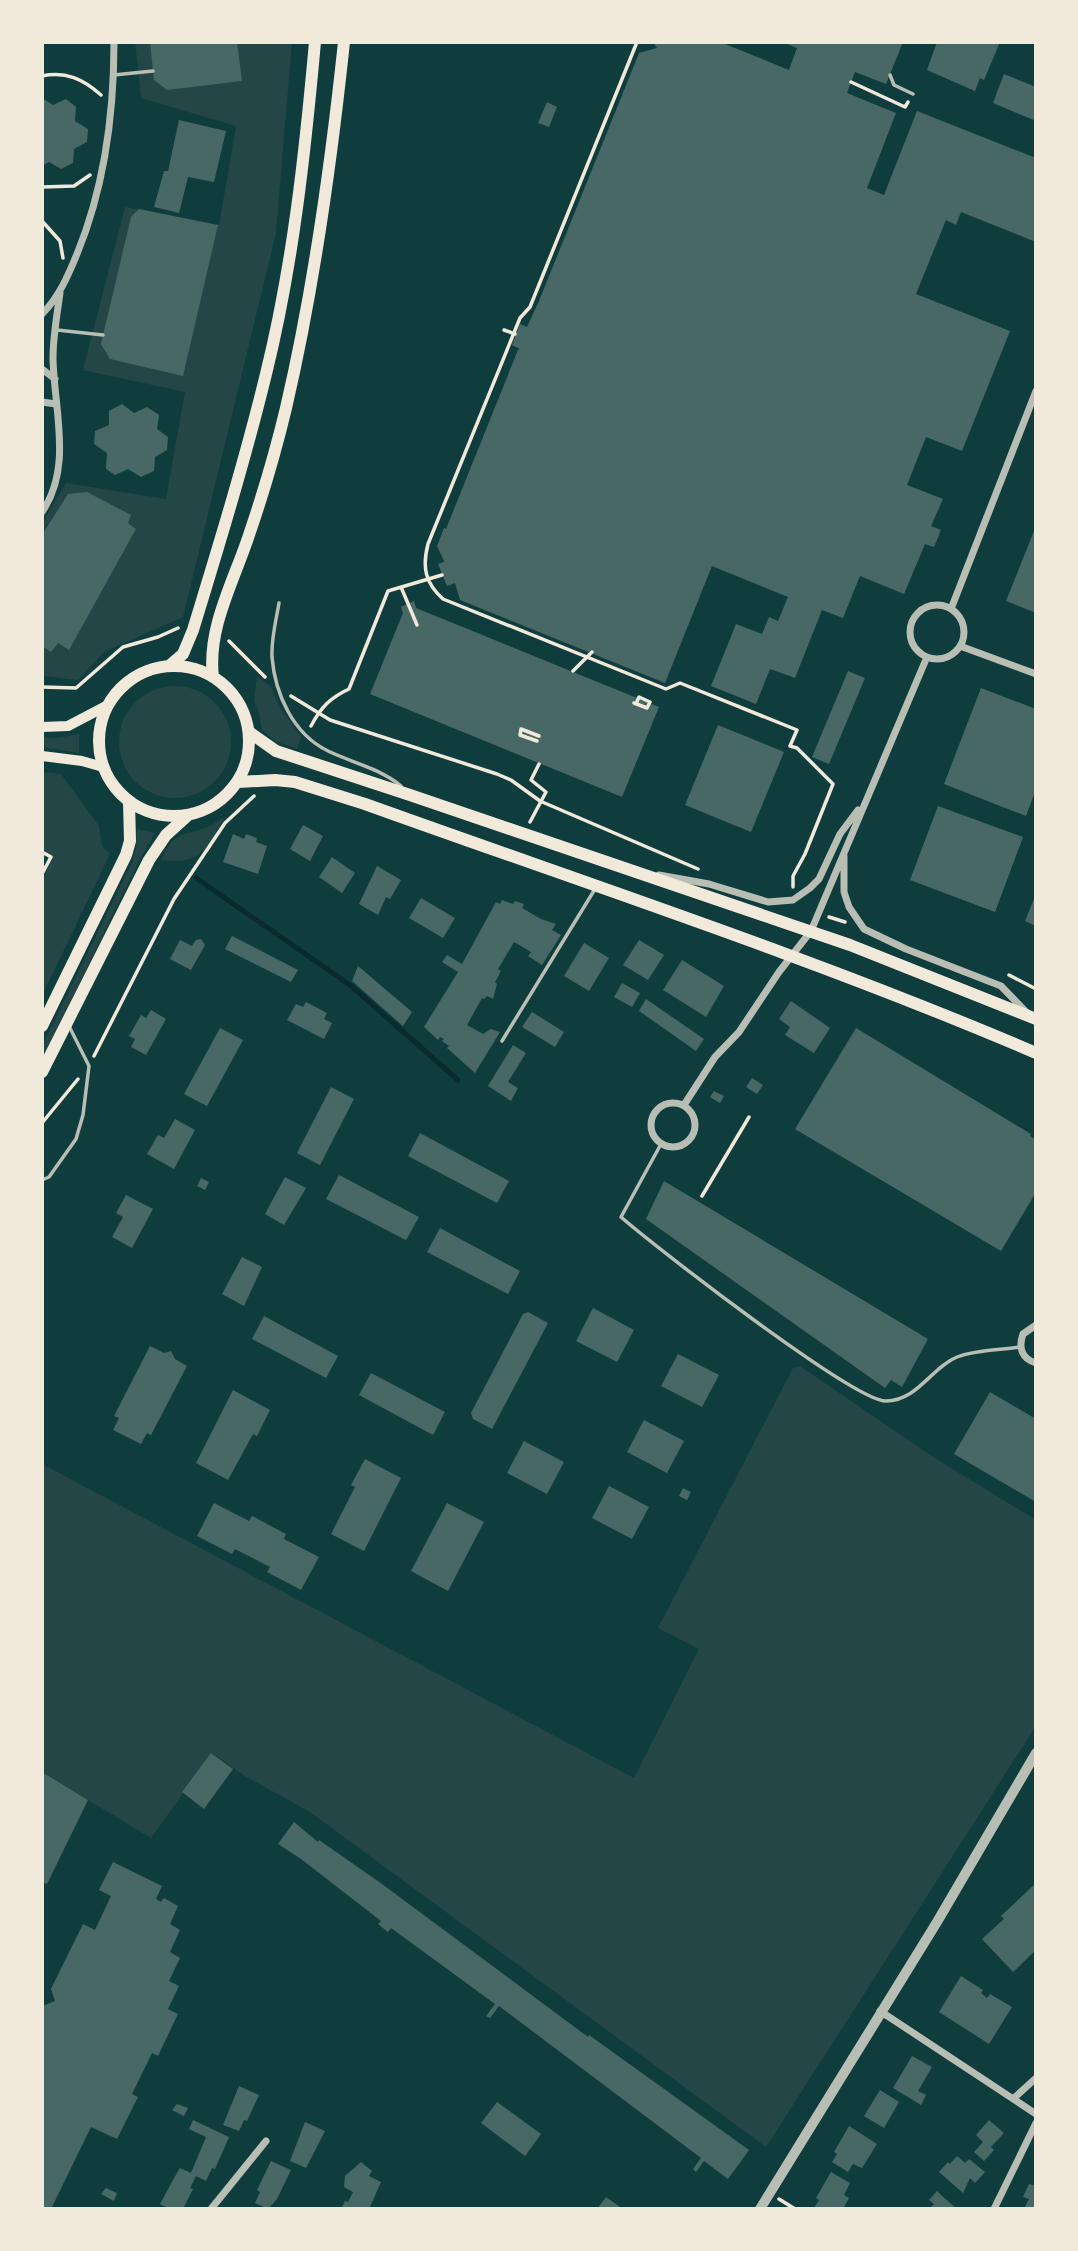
<svg xmlns="http://www.w3.org/2000/svg" width="1078" height="2251" viewBox="0 0 1078 2251" font-family="'Open Sans',sans-serif">
<style>
.green{fill:#244646}
.lines{fill:none;stroke-linecap:round;stroke-linejoin:round}
.stream{stroke:#0a2a2b;stroke-width:5}
.building{fill:#486865}
.path{stroke:#f1e9da;stroke-width:3.5}
.service{stroke:#b8beb3;stroke-width:3.5}
.minor{stroke:#b8beb3;stroke-width:7}
.tertiary{stroke:#b8beb3;stroke-width:10}
.secondary{stroke:#f1e9da;stroke-width:10}
.primary{stroke:#f1e9da;stroke-width:12}
</style>
<rect width="100%" height="100%" fill="#0f3d3e"/>
<!-- green -->
<path class="green" d="M135,42H292L276,233L183,617L104,652L78,680L42,676V523L66,483L166,499L185,392L83,370L125,207L219,225L236,126L141,98Z
M257,676L271,687L281,709L301,737L297,749L277,742L262,730L259,713L254,701Z
M119 742a56 56 0 1 1 112 0a56 56 0 1 1-112 0Z
M79,734V753L42,747V737L57,738Z
M42,772L61,774L99,826L102,846L110,854L42,996V880L53,857L42,851Z
M225,817C206,847 203,866 161,860C174,832 180,837 205,828C211,826 218,821 225,817Z
M137,829L155,833L138,863L42,1060V1046L132,862L136,848Z
M800,1366L933,1457L1036,1520V1726L766,2147L310,1812L245,1776L212,1753L151,1838L42,1772V1464L634,1778L699,1649L658,1628L793,1368Z"/>
<g class="lines">
<!-- stream -->
<path class="stream" d="M196,878L350,985L458,1080"/>
</g>
<!-- building -->
<path class="building" d="M150,42H237L242,81L167,90L154,80Z
M653,42H720L789,70L797,48L782,42H903L886,84L855,72L847,93L896,113L867,188L884,195L917,111L1036,158V242L961,212L956,225L946,220L916,294L1010,331L962,451L926,437L907,485L943,499L931,526L941,530L934,547L925,544L904,594L860,576L843,618L822,610L795,678L770,669L756,704L711,686L736,624L762,634L769,617L778,621L788,597L712,566L665,683L460,600L455,583L447,586L438,564L446,561H444L437,546L444,528L446,529L518,350L520,349L512,345L520,324L527,327L539,301L639,53L657,48Z
M937,42H1000L984,80L980,78L975,91L927,70Z
M1004,74L1036,87V121L993,103Z
M42,98L53,105L66,99L76,107L75,121L88,129L87,142L74,149L73,163L61,169L49,162L42,166Z
M547,102L557,107L549,127L538,123Z
M179,120L226,131L214,182L188,177L179,213L154,207L164,171H168Z
M139,209L218,225L183,376L110,359L101,344L131,217Z
M122,404L134,413L147,407L159,415L157,429L168,437L167,450L155,457L154,471L141,477L128,469L115,475L106,469L107,453L94,444L95,431L109,425V411Z
M87,492L131,515L128,523L136,529L69,650L58,643L51,652L42,646V535L68,494Z
M1036,526V613L1006,601Z
M414,601L416,608L659,707L622,797L370,694L403,613L401,607Z
M848,671L865,678L829,764L812,757Z
M981,688L1036,709V789L1026,816L944,784Z
M718,725L784,752L751,832L685,805Z
M938,806L1023,837L995,912L910,880Z
M303,825L323,836L310,861L290,849Z
M233,834L244,839L246,834L257,838L256,842L267,846L258,874L223,862Z
M332,857L355,873L342,893L319,877Z
M377,866L401,880L390,899L386,897L378,915L359,904Z
M1036,894V926L1025,921Z
M421,898L455,918L443,938L409,918Z
M502,900L513,904L515,901L524,904L522,908L541,919L556,924L552,930L561,935L542,965L528,956L531,952L514,942L498,969L501,971L495,982L497,984L493,999L487,996L484,999L482,998L467,1025L483,1034L491,1029L500,1032L475,1073L447,1048L449,1046L442,1041L444,1039L440,1037L438,1040L424,1027L458,972L442,962L447,955L462,964L496,902L500,904Z
M232,936L298,970L291,982L225,949Z
M201,939L205,945L191,970L170,959L180,940L192,946L196,940Z
M639,940L664,955L648,980L623,965Z
M584,943L609,958L589,991L564,976Z
M682,960L724,986L706,1017L663,990Z
M358,966L412,1012L403,1026L352,981Z
M622,983L640,993L632,1007L614,997Z
M646,999L704,1039L696,1051L639,1011Z
M791,1001L830,1028L814,1053L785,1035L790,1027L779,1019Z
M306,1002L327,1013L324,1019L332,1023L324,1039L287,1020L296,1004L303,1007Z
M151,1010L166,1019L146,1055L131,1047L135,1039L129,1036L141,1015L146,1018Z
M532,1012L564,1032L555,1047L522,1027Z
M220,1028L243,1040L207,1106L184,1094Z
M856,1028L1031,1134L1030,1136L1036,1140V1192L1001,1251L795,1129Z
M513,1045L526,1053L508,1082L518,1088L511,1101L488,1086Z
M752,1078L763,1085L757,1094L746,1087Z
M331,1087L354,1099L320,1165L297,1153Z
M714,1091L724,1096L720,1103L710,1097Z
M175,1119L195,1130L174,1169L147,1154L158,1135L164,1138Z
M420,1133L509,1181L497,1203L408,1156Z
M339,1175L419,1217L406,1240L326,1199Z
M285,1177L306,1188L284,1225L265,1214Z
M201,1178L209,1182L205,1190L197,1186Z
M664,1181L928,1339L902,1387L891,1380L885,1388L646,1219Z
M126,1195L153,1209L132,1248L112,1237L123,1217L116,1213Z
M440,1228L520,1271L508,1294L427,1252Z
M242,1257L262,1267L244,1306L222,1294Z
M593,1308L634,1330L617,1362L576,1341Z
M528,1312L548,1323L492,1429L473,1419L471,1413L523,1314Z
M264,1316L338,1356L326,1378L252,1339Z
M150,1346L164,1353L171,1351L175,1359L187,1366L151,1435L147,1433L141,1444L113,1430L119,1418L114,1416Z
M678,1354L719,1375L702,1407L661,1386Z
M371,1373L445,1412L433,1435L359,1395Z
M233,1390L270,1410L257,1436L253,1434L228,1480L196,1463Z
M990,1392L1036,1419V1502L954,1454Z
M644,1420L684,1441L667,1473L627,1452Z
M524,1441L564,1462L547,1494L507,1473Z
M365,1459L401,1478L364,1551L331,1534L355,1487L351,1485Z
M609,1486L649,1507L632,1539L592,1518Z
M683,1488L691,1492L687,1500L679,1496Z
M214,1503L249,1521L252,1516L286,1534L284,1539L319,1557L301,1590L267,1572L270,1567L235,1549L232,1554L197,1536Z
M447,1503L484,1522L448,1591L411,1571Z
M211,1753L233,1769L204,1809L182,1792Z
M42,1772L88,1800L47,1884L42,1882Z
M294,1822L318,1842L319,1840L382,1884L588,2037L589,2035L749,2150L728,2179L704,2161L696,2172L693,2169L701,2158L499,2006L490,2018L486,2016L495,2004L391,1928L388,1932L378,1924L381,1921L301,1859L278,1844Z
M113,1862L162,1886L156,1899L161,1902L164,1898L178,1906L170,1924L180,1930L170,1952L180,1958L169,1981L179,1986L168,2009L178,2014L158,2056L152,2053L132,2094L138,2097L117,2139L91,2127L51,2209H42V2006L55,2001L51,1989L83,1924L95,1930L111,1896L99,1890Z
M1036,1883V1950L1013,1972L982,1939L1004,1919L1001,1916Z
M961,1976L983,1990L981,1993L987,1998L990,1994L1012,2007L989,2044L939,2012Z
M912,2056L932,2067L918,2091L926,2095L921,2105L893,2088Z
M239,2086L259,2095L247,2121L244,2120L239,2131L223,2125Z
M880,2090L899,2102L884,2128L864,2116Z
M497,2102L541,2134L525,2156L481,2123Z
M177,2104L188,2108L184,2116L172,2110Z
M193,2120L229,2137L215,2169L212,2168L206,2181L196,2176L190,2188L193,2189L183,2209H170L160,2204L173,2180L180,2168L191,2173L206,2137L189,2129Z
M989,2120L1004,2133L991,2147L994,2150L984,2161L974,2152L983,2142L976,2135Z
M305,2122L325,2131L306,2168L290,2161Z
M849,2126L877,2144L862,2168L853,2164L848,2172L832,2162L837,2154L834,2152Z
M957,2156L965,2163L969,2159L985,2172L975,2183L970,2178L963,2193L939,2172L948,2162L950,2164Z
M271,2161L291,2170L277,2199L268,2209L255,2203L260,2192L257,2190Z
M361,2162L372,2171L369,2176L381,2182L369,2209H341L345,2201L348,2202L353,2192L344,2187L345,2176Z
M831,2172L850,2183L844,2195L849,2198L843,2209H816L814,2208L819,2200L816,2198Z
M1029,2184L1036,2186L1034,2209L1025,2207L1029,2199L1023,2197Z
M106,2188L117,2193L114,2201L101,2194Z
M937,2191L941,2195L957,2209H929L934,2204L929,2200Z
M606,2197L623,2209H597Z"/>
<g class="lines">
<!-- path -->
<path class="path" d="M637,42L530,307L520,318L428,544C422,567 425,583 443,599L666,689L680,683L797,730L790,746L797,748L833,784L805,854L793,876V887
M42,76C66,71 83,79 101,95
M851,82L905,107L908,102
M42,187L74,186L90,175
M42,221L60,241L63,258
M504,330L515,334
M401,587L417,625
M229,641L265,677
M573,671L592,652
M42,687L76,688L123,647L158,637L178,628
M291,696L330,720L497,774L511,780L540,801L698,869
M634,703L647,708L650,702L639,697L636,704
M311,726C321,707 330,698 349,689L388,591L442,575
M537,741L520,735L521,729L539,736
M530,822L546,792L531,780L539,764
M42,852L51,857L42,874
M829,917L845,922
M1009,975L1036,989
M94,1056L174,899L225,823L254,796
M42,1123L78,1079
M702,1196L749,1117
M779,2199L795,2209"/>
<!-- service -->
<path class="service" d="M114,75L153,71
M890,75L894,85L913,94
M57,330L103,335
M279,603C276,621 271,639 272,657C275,694 293,734 328,751C353,763 379,768 401,786
M502,1041L595,889
M661,1144L621,1217C654,1246 855,1402 886,1401C917,1401 932,1367 957,1357C975,1350 1001,1350 1020,1347
M42,1180L49,1177L76,1139L83,1115L89,1066L69,1026"/>
<!-- minor -->
<path class="minor" d="M42,314C59,297 68,276 77,254C105,186 114,115 114,42
M42,369L55,379
M42,402L56,404
M42,512C73,467 54,410 53,358C53,337 57,315 60,293
M910 632a27 27 0 1 1 54 0a27 27 0 1 1-54 0Z
M951,609L1036,391
M960,646L1036,674
M844,856V892L849,907L864,929L906,949L1001,986L1027,1013
M659,875L709,884L768,902L793,900L810,888L819,879L840,834L858,810
M651 1125a22 22 0 1 1 44 0a22 22 0 1 1-44 0Z
M684,1105L715,1057L739,1032L779,972L811,931L927,657
M1036,1325L1023,1334C1018,1348 1022,1359 1036,1363
M880,2011L1036,2114
M1013,2099L1036,2078
M211,2209L266,2141
M994,2209L1036,2123"/>
<!-- tertiary -->
<path class="tertiary" d="M760,2209L937,1922L1036,1753"/>
<!-- secondary -->
<path class="secondary" d="M42,727L68,726L108,705
M42,756L82,761L103,767"/>
<!-- primary -->
<path class="primary" d="M99 741a75 75 0 1 1 150 0a75 75 0 1 1-150 0Z
M169,666L183,654L193,630C219,545 245,460 266,374C293,265 305,153 315,42
M213,677C207,628 234,581 249,535C263,494 276,450 286,408C314,288 331,165 344,42
M249,732L276,751L410,795L850,945L1036,1019
M238,782L275,780L295,782L365,804C590,885 817,959 1036,1053
M42,1026L126,855L130,841L129,802
M42,1072L149,860L166,835L187,816"/>
</g>
<!-- border -->
<rect width="1078" height="2251" fill="none" stroke="#f1e9da" stroke-width="88"/>
</svg>
